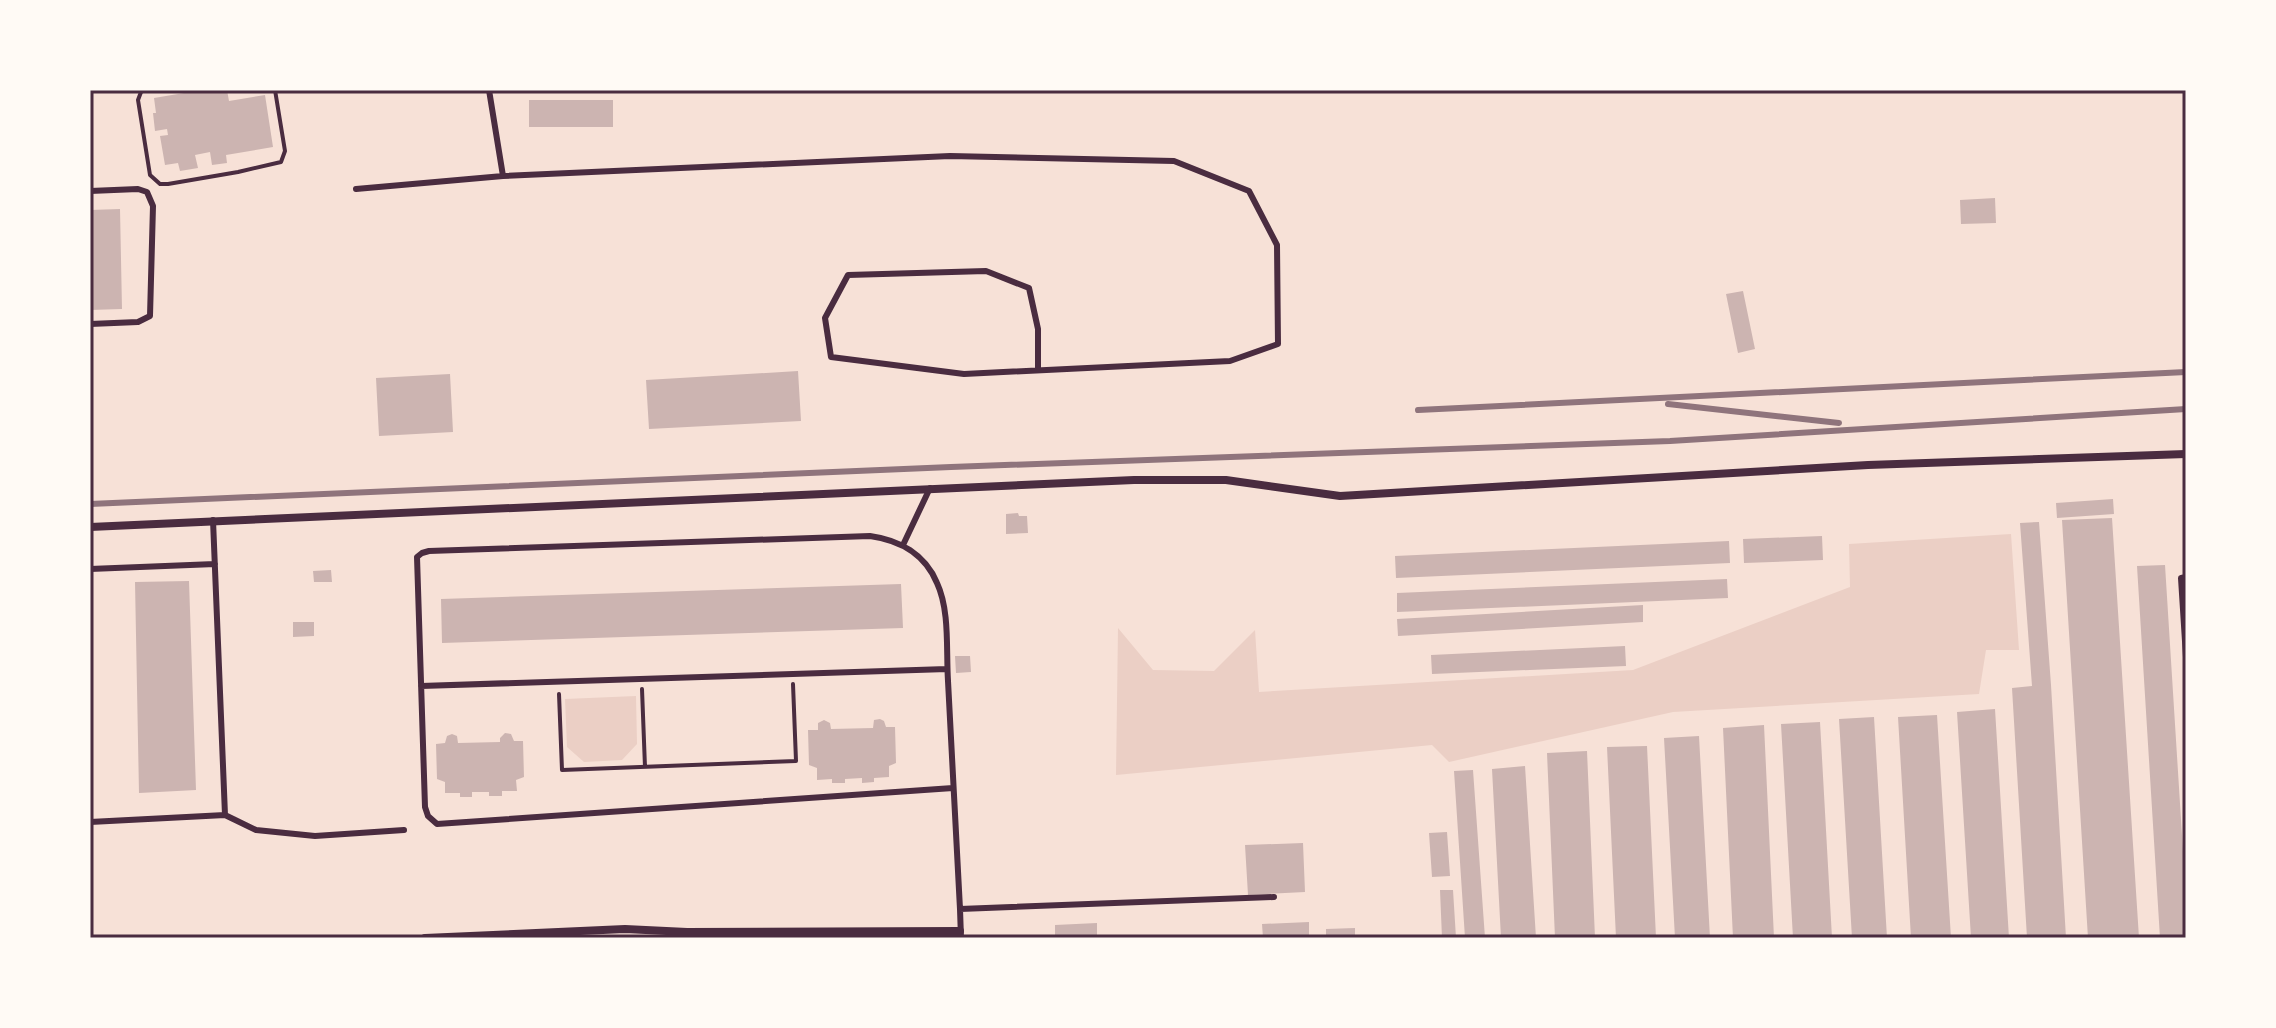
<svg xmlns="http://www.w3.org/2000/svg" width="2276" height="1028" viewBox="0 0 2276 1028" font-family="'Alegreya Sans',sans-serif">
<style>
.green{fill:#ebcfc5}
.building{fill:#ccb4b1}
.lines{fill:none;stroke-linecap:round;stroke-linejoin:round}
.path{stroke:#4a2c40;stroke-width:4}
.service{stroke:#4a2c40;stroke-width:6}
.minor{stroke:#4a2c40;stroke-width:8}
.rail{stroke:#8f747c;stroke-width:6}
.neatline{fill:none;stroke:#4a2c40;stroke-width:3}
</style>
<rect width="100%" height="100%" fill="#f7e1d7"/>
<!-- green -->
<path class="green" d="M2011,534L2019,650H1986L1979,694L1673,712L1449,762L1432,745L1116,775L1118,628L1153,670L1214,671L1255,630L1259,692L1633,670L1850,587L1849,544Z
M636,696L637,744L622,760L584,762L567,747L565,699Z"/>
<!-- building -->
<path class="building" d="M202,90H227L229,101L265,95L273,147L226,155L227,163L212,165L210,152L195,155L198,168L180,171L178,163L165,165L160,136L168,135L167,129L155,131L153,113H156L154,98Z
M529,100H613V127H529Z
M1995,198L1996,223L1961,224L1960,200Z
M120,209L122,309L90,310V210Z
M1743,291L1755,349L1738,353L1726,294Z
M798,371L801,421L649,429L646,380Z
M450,374L453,432L379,436L376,378Z
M2113,499L2114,514L2057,518L2056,503Z
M1018,513L1019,516H1027L1028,533L1006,534V514Z
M2112,518L2139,938H2088L2062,520Z
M2039,522L2051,685L2066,938H2027L2012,688L2032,686L2020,523Z
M1822,536L1823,560L1744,563L1743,539Z
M1729,541L1730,563L1396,578L1395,556Z
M2165,565L2186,899V938H2160L2137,566Z
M331,570L332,582H314L313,571Z
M1727,579L1728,598L1397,612V593Z
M189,581L196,790L139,793L135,582Z
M901,584L903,628L442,643L441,599Z
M1643,605V622L1398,636L1397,619Z
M293,622H314V636L293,637Z
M1625,646L1626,666L1432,674L1431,655Z
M955,656H970L971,672L956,673Z
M1995,709L2009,938H1971L1957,712Z
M1937,715L1951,938H1911L1898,717Z
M1874,717L1887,938H1852L1839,719Z
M880,719L884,721L886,727H895L896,763L889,766V777L874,778V782L862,783V778L845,779V783H832V779L817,780V768L809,765L808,730H818V723L824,720L830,723L831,729L873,728L874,720Z
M1820,722L1832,938H1793L1781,724Z
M1764,725L1774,938H1733L1723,728Z
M505,733L511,734L514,741H523L524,777L516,780L517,791H502V796H489V792H472V797H460V793H445V782L437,779L436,744L445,743L447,736L452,734L457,736L458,743L500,742V738Z
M1699,736L1710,938H1675L1664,738Z
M1647,746L1656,938H1616L1607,747Z
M1587,751L1595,938H1555L1547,753Z
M1525,766L1536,938H1501L1492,769Z
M1473,770L1485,938H1465L1454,771Z
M1447,832L1450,876L1432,877L1429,833Z
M1303,843L1305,892L1248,895L1245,845Z
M1440,890H1453L1456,938H1442Z
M1309,922V938H1263L1262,924Z
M1097,923V938H1055V925Z
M1355,928V938H1326V929Z"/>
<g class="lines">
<!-- path -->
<path class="path" d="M145,90L141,92L138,100L150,175L160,184H168L238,172L281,162L285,151L275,90
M642,689L645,767
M559,694L562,770L796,761L793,684"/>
<!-- service -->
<path class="service" d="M489,90L503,176
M356,189L503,176L950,156L1174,161L1249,191L1277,245L1278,344L1230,361L964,374L831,357L825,318L848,275L986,271L1029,288L1038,329V370
M90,191L138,189L147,192L153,206L150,316L138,322L90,324
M213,520L225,815
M903,545L930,488
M90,569L215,564
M2186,577L2181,578L2186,657
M421,686L947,669
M953,788L437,824L428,816L425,807L417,557L422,553L429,551L870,536C899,540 925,554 937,583C950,611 946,650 948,681C952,757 956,833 960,909L961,938
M90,822L225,815L256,830L315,836L404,830
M960,909L1274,897"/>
<!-- minor -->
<path class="minor" d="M90,527L1134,480H1226L1340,496L1868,465L2186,454
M425,938L625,929L687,932L960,931"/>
<!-- rail -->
<path class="rail" d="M1668,404L1839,423
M1418,410L2186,372
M90,504L951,467L1670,441L2186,409"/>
</g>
<!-- border -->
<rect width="2276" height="1028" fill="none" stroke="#fffaf5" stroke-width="184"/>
<rect x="92" y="92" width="2092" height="844" class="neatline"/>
</svg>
